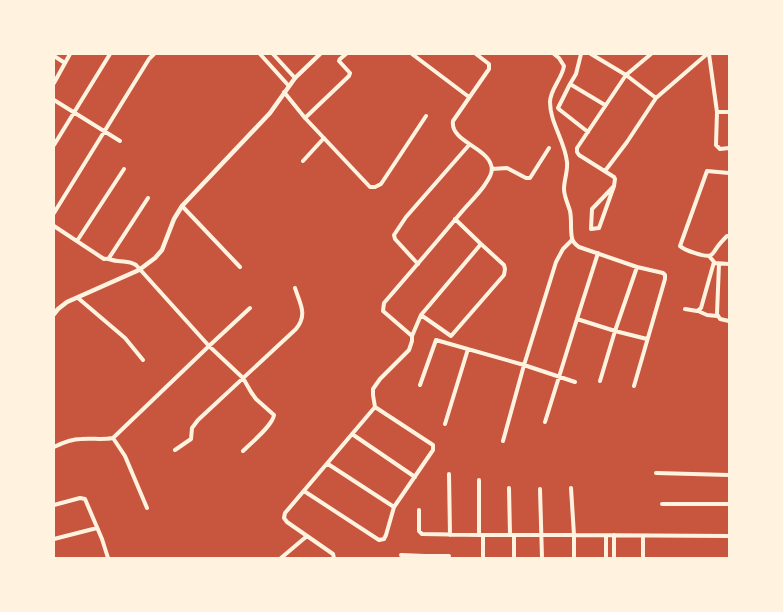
<svg xmlns="http://www.w3.org/2000/svg" width="783" height="612" viewBox="0 0 783 612" font-family="'Space Grotesk',sans-serif">
<style>
.lines{fill:none;stroke-linecap:round;stroke-linejoin:round}
.minor{stroke:#fff3e0;stroke-width:4}
.tertiary{stroke:#fff3e0;stroke-width:4.5}
</style>
<rect width="100%" height="100%" fill="#c8553d"/>
<g class="lines">
<!-- minor -->
<path class="minor" d="M260,54L288,85
M273,54L295,78
M412,54L469,97
M554,54L559,58L564,66C562,79 550,89 550,102C550,123 565,141 567,162C568,171 564,180 564,189C564,196 568,204 570,211C572,220 570,229 572,238C573,243 576,245 579,247L637,267L663,273L665,275V279L634,386
M591,54L626,75L656,98
M709,54L717,112L716,145L720,149L729,148
M54,56L65,63
M54,83L70,54
M570,84L576,74L581,54
M284,92L305,118L370,187H375L381,184L426,116
M54,100L120,141
M717,112H729
M305,118L349,76L350,73L339,61L340,59L346,54
M588,132L560,110L558,108L570,84L605,105
M54,145L110,54
M303,161L324,138
M492,169L507,168L526,178H530L549,148
M605,171L627,142L656,98L707,54
M729,173L707,171L680,246C684,250 706,258 711,255C713,254 715,250 716,249C719,244 723,240 727,236H729
M614,186L592,209L591,229L599,228L614,186L615,179L614,177L579,155L577,152V148L626,75L651,54
M182,206L240,267
M54,213L149,59L154,54
M455,219L481,244
M54,226L104,259C109,258 112,261 118,261C125,262 130,261 136,265L209,346L243,378L251,392L256,399L274,415C273,425 251,443 243,451
M77,241L124,169
M598,253L577,319L615,331L647,339
M709,256L715,263L729,264
M109,258L148,198
M418,264L395,239L394,235L406,217L469,145
M719,264L717,314L720,319L729,321
M78,298L125,338L143,360
M685,309L697,311L701,308L714,262
M698,311L707,315L717,316
M412,336L383,311L384,303C409,274 434,245 459,215C467,205 477,196 484,186C488,180 494,172 491,165C486,147 450,141 453,121L489,69V64L476,54
M600,381L615,331L637,267
M420,385L436,340L524,365L575,382
M545,422L577,319
M445,424L468,349
M352,434L415,477
M113,438L209,346L250,308
M503,441L524,365L556,262L563,249L572,240
M54,447C62,443 71,439 81,439C92,438 102,440 113,438L125,456L147,508
M175,450L191,439L192,428L198,420L296,329C308,314 300,304 295,288
M328,464L394,507L433,450V445L375,407
M656,473L729,475
M449,474L450,535
M509,488L510,535
M571,488L574,535L729,536
M540,489L542,558
M304,491L379,540L384,539L386,535L394,507
M662,504H729
M54,505L80,498L85,499L102,539L108,558
M419,510V531L422,534L479,535H574V558
M479,535V480
M643,536V558
M54,539L97,528
M401,555L425,556
M281,558L307,536
M334,558L333,554L287,522L284,518L285,513L375,407L373,395V389L380,379L409,350L412,341V336L421,315L481,244L504,265L505,269L504,275L451,336L421,315
M425,558V556H449
M483,558V535
M514,558V535
M606,558V536
M614,558V535"/>
<!-- tertiary -->
<path class="tertiary" d="M54,314L58,309L67,302L139,270L155,258L162,250L174,219L182,206L270,113L295,78L320,54"/>
</g>
<!-- border -->
<rect width="783" height="612" fill="none" stroke="#fff3e0" stroke-width="110"/>
</svg>
